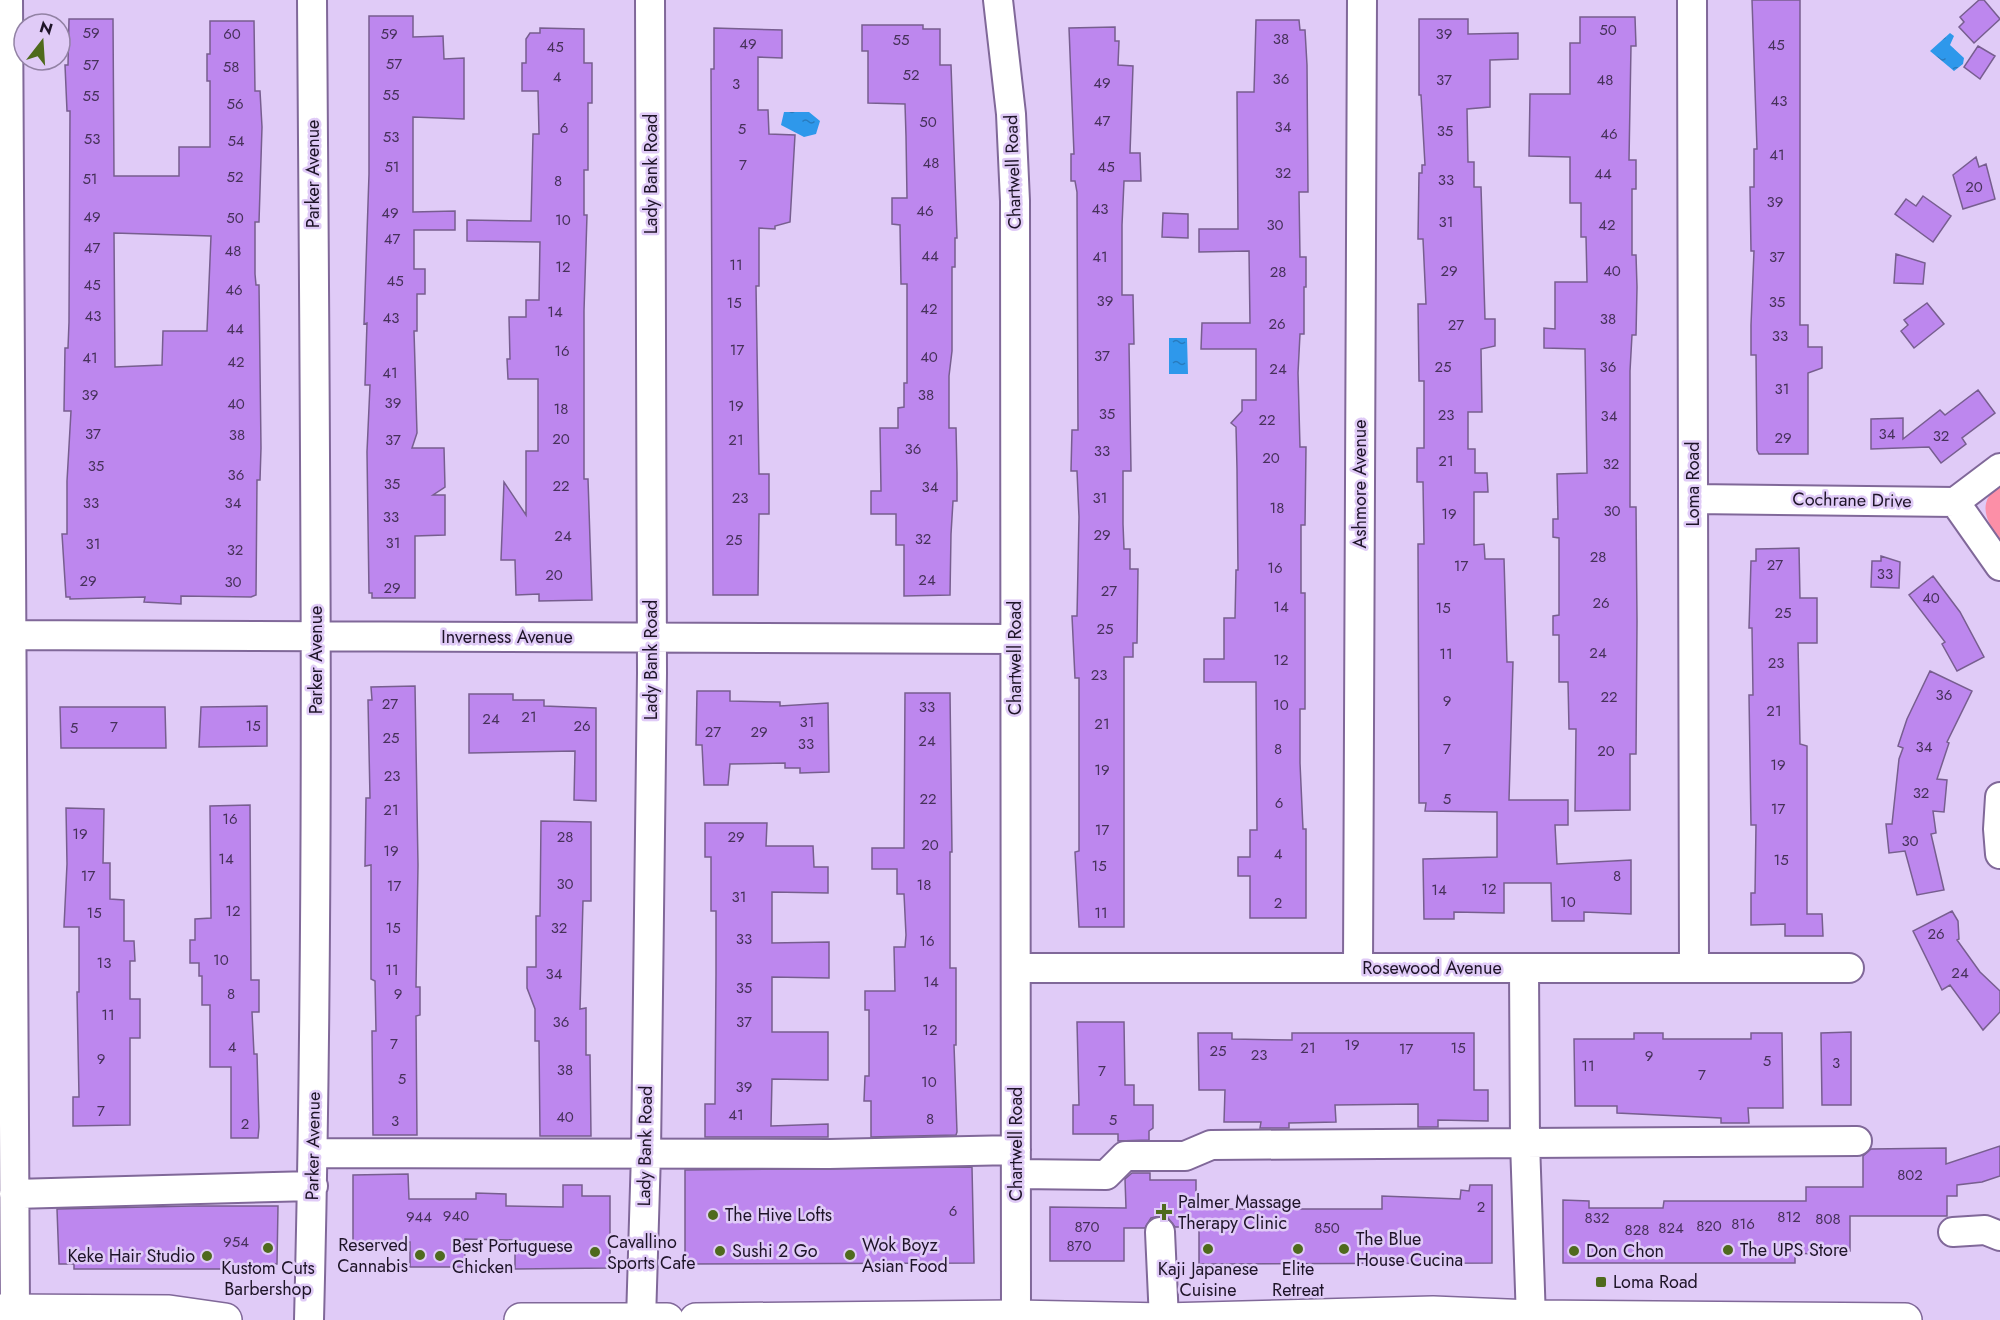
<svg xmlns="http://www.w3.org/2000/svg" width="2000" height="1320" viewBox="0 0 2000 1320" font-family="Jost,sans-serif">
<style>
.green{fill:#fc8fa7}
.water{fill:url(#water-ripples)}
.building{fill:#bd87ee;stroke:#775e8f;stroke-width:1.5;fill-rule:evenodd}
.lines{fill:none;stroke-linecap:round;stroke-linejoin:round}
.minor-casing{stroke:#806899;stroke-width:32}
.major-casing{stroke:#806899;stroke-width:36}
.minor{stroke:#fff;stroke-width:28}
.major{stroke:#fff;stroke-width:33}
.poi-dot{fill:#4f6a1d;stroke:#e0cbf7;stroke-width:2}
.labels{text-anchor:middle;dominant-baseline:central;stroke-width:5;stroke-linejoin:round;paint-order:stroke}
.number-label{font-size:15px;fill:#46315a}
.street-label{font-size:18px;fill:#1e1428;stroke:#e0cbf7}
.poi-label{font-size:18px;fill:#1e1428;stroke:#e0cbf7;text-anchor:start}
</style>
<defs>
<pattern id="water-ripples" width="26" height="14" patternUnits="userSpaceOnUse" patternTransform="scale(1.5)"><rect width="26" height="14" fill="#2e98eb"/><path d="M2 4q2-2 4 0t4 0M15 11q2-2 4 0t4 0" fill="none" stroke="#277bbe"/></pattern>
</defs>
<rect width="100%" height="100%" fill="#e0cbf7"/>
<!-- green -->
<path class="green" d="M2000,485V541C1986,521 1976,502 2000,485Z"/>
<!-- water -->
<path class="water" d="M1950,33L1954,36L1950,45L1964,58L1963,64L1954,71L1930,51Z
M784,112H809L820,121L816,134L804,137L781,125Z
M1169,338H1187L1188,374H1169Z"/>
<!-- building -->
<path class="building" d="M1752,0H1800V325H1808V347H1822V368L1808,373V454H1759L1757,450L1756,355H1751V325L1754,251H1751L1750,187H1754V149H1757Z
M1979,0H1984L2000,19L1974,43L1959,27L1964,22L1960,17Z
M369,16H413V37L443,36L444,59L464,58V119L413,117V212L455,211V230H414V269H425V294H417V331H414L417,433L412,448H444L445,487L433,495H445V535L415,536V598H372V593H369L367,452L370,385H365L367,323L364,324L369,174Z
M1580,17H1635L1636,46H1631L1629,160H1636V189H1632V255H1636L1637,287L1636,335H1632L1630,371V507H1636L1637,621L1636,754H1630V810L1575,811L1576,729H1569L1568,682H1559V635H1553V616L1559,615V538L1553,537V519H1558L1557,474L1587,473L1585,349L1544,348V328L1555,329V282H1587L1586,237H1581V203H1570V157L1529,156L1530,94H1570V43H1580Z
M69,19H113L114,176H179V147H210V81H207V54H210V21H254L255,91H260L262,127L259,222H255V274L256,285H259L261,448L260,480H257L256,595L251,597L181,596V604L144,602L145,597L70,599V597H66L62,534H67V481L71,411H64L65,348H68L69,322L70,111H67L65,65H68ZM114,233L211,236L207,331H163L162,365L115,367Z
M1419,19H1468V34L1518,33V59L1490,60V107L1467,109L1468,162H1474V187H1481L1485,319H1495V346L1481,349L1482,412H1468V449H1475V473H1487L1488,492H1474V545L1484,544L1485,559H1504L1507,662H1513L1509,800H1568V825H1555L1557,864L1631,860V914L1584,912V921H1552L1551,883H1504V913L1454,912V919H1424L1423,859L1497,857V812L1425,811L1426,803H1419L1418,544H1424L1423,482H1417V448H1424V381H1419L1418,304H1426L1423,239H1418L1419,173H1422V165H1425L1421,95H1419Z
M1256,20H1299L1300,30H1305L1307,65L1308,192H1299L1300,257H1306V287H1304V334H1300L1298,373L1300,447H1306L1305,525H1301V593H1305V709H1300V763L1303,829H1306V918H1250V876H1238V857H1250V830H1257L1256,682H1204V659H1224V618H1235L1236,570H1238L1237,469L1236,427L1231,423L1242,411V400H1256V349H1201L1202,323H1250L1249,251L1199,252V229H1238L1237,92H1254Z
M862,25H923V29H940V65H951L957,238H955V267H952V351L949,376V428H956L957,473V501H953L951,534L950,595L904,596V545H896V514H871V491H881L880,428H898V408L904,407V383H907V284H901L900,225L892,224V198H907L906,136L905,104L868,103V51H862Z
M1115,27V41H1119L1118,65L1133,66L1130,153H1140L1141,181H1124L1122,225V295H1133L1134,344H1129L1131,471H1123V524L1124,549H1130V569H1138L1137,643H1133V657H1124V927H1079L1075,852L1079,851V678H1075L1072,616H1077L1079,517L1077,471H1071L1072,430H1078L1077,192L1075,181H1071V154H1074L1069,28Z
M540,28L584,29V63H592V103H588V170H584V215H587L584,311V479H588L592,600L539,601V594L516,595L515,560H501L504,482L526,515V451H538V379H508L507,359H510L509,317H526V300H539L540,242L467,241V220L531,221L533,134H539L538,91H522V63H526V39L530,33H540Z
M714,28L782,30V58L758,57V110H768L769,134L795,135L790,222L775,226V229L759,228V286H756L759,474H769V514H759L758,595H713L711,69H714Z
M1978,46L1995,56L1980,79L1964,67Z
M1976,157L1979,167L1986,164L1995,199L1963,209L1953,175Z
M1923,196L1951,216L1933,242L1895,214L1906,199L1916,206Z
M1163,213L1188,214V238L1162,237Z
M1896,254L1925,263L1923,284L1894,283Z
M1927,303L1944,324L1914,348L1901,331L1908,325L1904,320Z
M1978,390L1995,413L1962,438L1966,444L1941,463L1929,447L1871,449V419L1903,418V439L1940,410L1945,415Z
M1799,548L1800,598H1817V643H1798L1800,744L1807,746V914H1822L1823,936H1785V924L1751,925V893H1755L1756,825H1751L1749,695H1753L1752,628H1749L1751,561H1756V549Z
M1881,556L1900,562L1899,588L1871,587L1872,561H1881Z
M1933,576L1960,612L1984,657L1957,671L1942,644L1945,642L1909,595Z
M1930,671L1972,691L1947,742L1949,743L1937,779L1947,780L1944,812L1933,811L1936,833L1931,834L1944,890L1917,895L1905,851L1889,853L1886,824H1892L1899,759L1903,748L1898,746L1907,719Z
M415,686L418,865L416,987H420V1015L416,1016L417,1135H373L372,1031H376L375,981L371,979V865L365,866L366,798H370L368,700H372L371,687Z
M697,691H730V701L780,702V706L828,703L829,772L800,773V768H785V763L730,764L728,785H704L702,745H696Z
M905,693H950L952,852H950V968H956V1045H954L957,1132L956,1135L871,1137V1101H864L865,1076H869V1010H865V991H895L894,947H905L906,935L904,894H897V869H872V848H904Z
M469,694H513V700H544V706L596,708V801L574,800L575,751L469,753Z
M267,706V746L199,747L201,707Z
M60,707H165L166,748H61Z
M250,805L251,980H259V1012H252L254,1054H257L259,1127L258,1138H231V1067H210V1005H202V976H199V963H190V940H195V919L211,918L210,806Z
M66,808L104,809L103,863H110V899L124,900V941H134L135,961H130V999H140V1038H130V1125L73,1126V1097H79L77,992H79V927H64L67,864Z
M541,821L591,822V901H583L580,1009L586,1008V1055H590L591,1136H540L539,1041H535V1009L527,988V967H536V916H540Z
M705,823H767L766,846H813L814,867H828V893L772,892V943L829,942V978L772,977V1032H828V1080L772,1079L771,1126L828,1124V1137H705V1104H715L716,974V911H711V857H705Z
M1952,911L1958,921L1959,939L1957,940L1980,972L2000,991V1012L1983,1030L1950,985L1942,990L1913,931Z
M1077,1022H1124L1125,1085H1134V1105H1153V1128L1149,1131V1140L1118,1141V1134H1073V1105H1079Z
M1851,1032V1105H1822L1821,1033Z
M1198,1033H1232V1039L1292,1040V1033H1474V1090H1488V1121L1438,1120V1127H1418V1104L1335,1105L1336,1122L1289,1123V1128H1260L1261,1122H1224L1225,1090H1199Z
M1634,1033H1663V1039H1751V1033H1782L1783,1108H1748L1749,1123H1721V1118L1617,1113V1106H1575L1574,1039H1634Z
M2000,1146V1176L1982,1182L1957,1185V1196H1947V1216H1850V1251L1832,1250V1255L1795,1253V1263H1563V1200L1589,1201V1208H1663L1664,1201H1806V1187H1863V1156L1871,1149L1946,1148V1164Z
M972,1167L974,1263L685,1264V1170Z
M1132,1173H1150V1180H1196V1209H1382V1196L1460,1199L1461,1190L1469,1191L1470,1185H1492V1263L1199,1264V1227H1175L1168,1218L1160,1216L1151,1218L1145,1228H1124V1261H1050V1207L1126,1208L1125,1179Z
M408,1174L409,1199H476V1193L506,1194V1206L563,1207V1185H582V1196H610V1268L515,1269V1240L465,1239V1267H410V1242L353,1243V1175Z
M193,1206H278L277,1264H261V1269H74V1264H59L57,1209Z"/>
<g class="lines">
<!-- minor casing -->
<g class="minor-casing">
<path id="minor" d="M8,0L15,1311
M998,0L1011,114L1015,201L1016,1317
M1692,0L1694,968
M1693,499L1955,502L2000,468
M1955,502L2000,566
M0,635L1015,639
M2000,797L1998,829L2000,854
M1016,968H1849
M1358,968L1362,0
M1524,968L1525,1142L1531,1320
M314,1153L829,1154L1016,1150
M1016,1174L1106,1175L1125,1156H1185L1211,1145L1857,1141
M14,1194L313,1186
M1160,1232L1164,1320
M1953,1232L1985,1230L2000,1236
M309,1320C320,880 315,440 312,0
M641,1320L646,1153L652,673L650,0"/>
</g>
<!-- major casing -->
<g class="major-casing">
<path id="major" d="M0,1311L169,1312L225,1320
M521,1320H667
M696,1320L1016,1317L1164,1320L1433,1313L1531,1317L1905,1320"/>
</g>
<!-- minor -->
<use href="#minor" class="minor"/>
<!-- major -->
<use href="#major" class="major"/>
</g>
<!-- markers -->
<g class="poi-dot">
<path d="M1161 1203h6v6h6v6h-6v6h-6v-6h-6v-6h6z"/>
<circle cx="713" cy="1215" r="6"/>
<circle cx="268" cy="1248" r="6"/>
<circle cx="1208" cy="1249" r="6"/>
<circle cx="1298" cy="1249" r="6"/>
<circle cx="1344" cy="1249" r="6"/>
<circle cx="1728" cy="1250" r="6"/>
<circle cx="720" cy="1251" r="6"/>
<circle cx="1574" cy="1251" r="6"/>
<circle cx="595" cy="1252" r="6"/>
<circle cx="420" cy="1255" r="6"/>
<circle cx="850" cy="1255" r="6"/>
<circle cx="207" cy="1256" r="6"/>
<circle cx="440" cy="1256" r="6"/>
<rect x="1595" y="1276" width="12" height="12" rx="3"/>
</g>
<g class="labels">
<!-- number labels -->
<g class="number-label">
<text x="1608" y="30">50</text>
<text x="91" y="33">59</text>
<text x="232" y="34">60</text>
<text x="389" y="34">59</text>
<text x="1444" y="34">39</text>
<text x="1281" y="39">38</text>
<text x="901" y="40">55</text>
<text x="748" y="44">49</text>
<text x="1776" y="45">45</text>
<text x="555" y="47">45</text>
<text x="394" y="64">57</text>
<text x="91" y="65">57</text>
<text x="231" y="67">58</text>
<text x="911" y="75">52</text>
<text x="557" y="77">4</text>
<text x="1281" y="79">36</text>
<text x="1444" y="80">37</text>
<text x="1605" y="80">48</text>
<text x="1102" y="83">49</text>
<text x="736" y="84">3</text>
<text x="391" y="95">55</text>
<text x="91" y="96">55</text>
<text x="1779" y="101">43</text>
<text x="235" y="104">56</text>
<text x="1102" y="121">47</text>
<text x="928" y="122">50</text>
<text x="1283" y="127">34</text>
<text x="564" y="128">6</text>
<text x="742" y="129">5</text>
<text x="1445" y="131">35</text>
<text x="1609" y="134">46</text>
<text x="391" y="137">53</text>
<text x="92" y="139">53</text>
<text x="236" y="141">54</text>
<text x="1777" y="155">41</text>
<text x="931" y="163">48</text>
<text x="743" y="165">7</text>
<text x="392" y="167">51</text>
<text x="1106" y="167">45</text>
<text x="1283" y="173">32</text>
<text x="1603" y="174">44</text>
<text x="235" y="177">52</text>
<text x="90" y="179">51</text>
<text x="1446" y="180">33</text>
<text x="558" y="181">8</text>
<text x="1974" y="187">20</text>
<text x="1775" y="202">39</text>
<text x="1100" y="209">43</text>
<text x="925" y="211">46</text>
<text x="390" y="213">49</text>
<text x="92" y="217">49</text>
<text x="235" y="218">50</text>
<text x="563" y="220">10</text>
<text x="1446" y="222">31</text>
<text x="1275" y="225">30</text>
<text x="1607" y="225">42</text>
<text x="392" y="239">47</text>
<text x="92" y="248">47</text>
<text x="233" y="251">48</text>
<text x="930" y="256">44</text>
<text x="1100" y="257">41</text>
<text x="1777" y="257">37</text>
<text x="736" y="265">11</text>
<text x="563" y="267">12</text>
<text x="1449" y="271">29</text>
<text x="1612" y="271">40</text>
<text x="1278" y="272">28</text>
<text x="395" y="281">45</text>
<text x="92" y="285">45</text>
<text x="234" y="290">46</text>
<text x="1105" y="301">39</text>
<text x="1777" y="302">35</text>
<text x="734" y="303">15</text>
<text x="929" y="309">42</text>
<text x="555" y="312">14</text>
<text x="93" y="316">43</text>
<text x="391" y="318">43</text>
<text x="1608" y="319">38</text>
<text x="1277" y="324">26</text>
<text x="1456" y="325">27</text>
<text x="235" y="329">44</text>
<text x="1780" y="336">33</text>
<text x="737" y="350">17</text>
<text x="562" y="351">16</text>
<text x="1102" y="356">37</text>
<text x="929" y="357">40</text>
<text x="90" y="358">41</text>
<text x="236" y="362">42</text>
<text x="1443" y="367">25</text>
<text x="1608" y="367">36</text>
<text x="1278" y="369">24</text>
<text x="390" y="373">41</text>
<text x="1782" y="389">31</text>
<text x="90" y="395">39</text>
<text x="926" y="395">38</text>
<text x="393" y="403">39</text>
<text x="236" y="404">40</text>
<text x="736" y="406">19</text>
<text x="561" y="409">18</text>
<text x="1107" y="414">35</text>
<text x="1446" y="415">23</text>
<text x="1609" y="416">34</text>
<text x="1267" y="420">22</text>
<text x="93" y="434">37</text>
<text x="1887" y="434">34</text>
<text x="237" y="435">38</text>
<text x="1941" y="436">32</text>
<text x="1783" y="438">29</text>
<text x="561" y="439">20</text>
<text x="393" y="440">37</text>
<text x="736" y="440">21</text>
<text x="913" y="449">36</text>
<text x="1102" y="451">33</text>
<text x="1271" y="458">20</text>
<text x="1446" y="461">21</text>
<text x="1611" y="464">32</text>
<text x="96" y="466">35</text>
<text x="236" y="475">36</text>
<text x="392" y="484">35</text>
<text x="561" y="486">22</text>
<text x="930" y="487">34</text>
<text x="740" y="498">23</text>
<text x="1100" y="498">31</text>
<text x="91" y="503">33</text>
<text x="233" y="503">34</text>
<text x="1277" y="508">18</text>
<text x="1612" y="511">30</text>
<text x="1449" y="514">19</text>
<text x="391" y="517">33</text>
<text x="1102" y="535">29</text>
<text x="563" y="536">24</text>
<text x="923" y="539">32</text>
<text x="734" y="540">25</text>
<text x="393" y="543">31</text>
<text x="93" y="544">31</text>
<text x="235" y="550">32</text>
<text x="1598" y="557">28</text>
<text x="1775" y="565">27</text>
<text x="1461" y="566">17</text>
<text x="1275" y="568">16</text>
<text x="1885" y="574">33</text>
<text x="554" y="575">20</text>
<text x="927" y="580">24</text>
<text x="88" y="581">29</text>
<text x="233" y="582">30</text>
<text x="392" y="588">29</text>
<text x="1109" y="591">27</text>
<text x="1931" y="598">40</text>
<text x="1601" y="603">26</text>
<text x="1281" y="607">14</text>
<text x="1443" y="608">15</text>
<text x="1783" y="613">25</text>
<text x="1105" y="629">25</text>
<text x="1598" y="653">24</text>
<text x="1446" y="654">11</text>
<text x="1281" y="660">12</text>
<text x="1776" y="663">23</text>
<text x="1099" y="675">23</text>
<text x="1944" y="695">36</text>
<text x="1609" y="697">22</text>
<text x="1447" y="701">9</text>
<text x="390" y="704">27</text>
<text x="1281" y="705">10</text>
<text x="927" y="707">33</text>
<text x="1774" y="711">21</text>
<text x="529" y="717">21</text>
<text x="491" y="719">24</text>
<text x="807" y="722">31</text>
<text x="1102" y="724">21</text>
<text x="253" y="726">15</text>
<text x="582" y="726">26</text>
<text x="114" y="727">7</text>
<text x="74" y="728">5</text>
<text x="713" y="732">27</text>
<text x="759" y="732">29</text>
<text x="391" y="738">25</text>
<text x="927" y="741">24</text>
<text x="806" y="744">33</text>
<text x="1924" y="747">34</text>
<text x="1278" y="749">8</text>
<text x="1447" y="749">7</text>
<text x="1606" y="751">20</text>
<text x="1778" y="765">19</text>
<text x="1102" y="770">19</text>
<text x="392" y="776">23</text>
<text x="1921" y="793">32</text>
<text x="928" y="799">22</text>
<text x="1447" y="799">5</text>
<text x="1279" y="803">6</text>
<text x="1778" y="809">17</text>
<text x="391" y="810">21</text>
<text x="230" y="819">16</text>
<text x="1102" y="830">17</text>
<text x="80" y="834">19</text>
<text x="565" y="837">28</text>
<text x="736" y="837">29</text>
<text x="1910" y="841">30</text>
<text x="930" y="845">20</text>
<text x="391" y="851">19</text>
<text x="1278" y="854">4</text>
<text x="226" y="859">14</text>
<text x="1781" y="860">15</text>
<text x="1099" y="866">15</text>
<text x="88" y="876">17</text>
<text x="1617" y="876">8</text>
<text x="565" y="884">30</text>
<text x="924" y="885">18</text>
<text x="394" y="886">17</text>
<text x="1489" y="889">12</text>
<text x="1439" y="890">14</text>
<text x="739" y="897">31</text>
<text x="1568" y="902">10</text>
<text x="1278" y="903">2</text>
<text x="233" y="911">12</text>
<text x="94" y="913">15</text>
<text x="1101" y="913">11</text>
<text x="393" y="928">15</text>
<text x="559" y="928">32</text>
<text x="1936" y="934">26</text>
<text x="744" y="939">33</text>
<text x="927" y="941">16</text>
<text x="221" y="960">10</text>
<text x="104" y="963">13</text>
<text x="392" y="970">11</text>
<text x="1960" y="973">24</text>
<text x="554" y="974">34</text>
<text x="931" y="982">14</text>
<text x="744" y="988">35</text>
<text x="231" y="994">8</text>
<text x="398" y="994">9</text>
<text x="108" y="1015">11</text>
<text x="561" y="1022">36</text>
<text x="744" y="1022">37</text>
<text x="930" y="1030">12</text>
<text x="394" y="1044">7</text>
<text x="1352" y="1045">19</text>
<text x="232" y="1047">4</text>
<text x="1308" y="1048">21</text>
<text x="1458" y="1048">15</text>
<text x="1406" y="1049">17</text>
<text x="1218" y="1051">25</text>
<text x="1259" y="1055">23</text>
<text x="1649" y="1056">9</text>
<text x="101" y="1059">9</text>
<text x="1767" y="1061">5</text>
<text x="1836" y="1063">3</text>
<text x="1588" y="1066">11</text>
<text x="565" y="1070">38</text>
<text x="1102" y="1071">7</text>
<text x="1702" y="1075">7</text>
<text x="402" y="1079">5</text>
<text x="929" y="1082">10</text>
<text x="744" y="1087">39</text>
<text x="101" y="1111">7</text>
<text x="736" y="1115">41</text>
<text x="565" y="1117">40</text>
<text x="930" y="1119">8</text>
<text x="1113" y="1120">5</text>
<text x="395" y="1121">3</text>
<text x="245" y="1124">2</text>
<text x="1910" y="1175">802</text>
<text x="1481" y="1207">2</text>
<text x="953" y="1211">6</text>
<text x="456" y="1216">940</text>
<text x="419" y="1217">944</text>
<text x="1789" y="1217">812</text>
<text x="1597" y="1218">832</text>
<text x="1828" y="1219">808</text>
<text x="1743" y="1224">816</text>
<text x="1709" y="1226">820</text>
<text x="1087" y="1227">870</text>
<text x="1327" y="1228">850</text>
<text x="1671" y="1228">824</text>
<text x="1637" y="1230">828</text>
<text x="236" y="1242">954</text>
<text x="1079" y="1246">870</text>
</g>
<!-- street labels -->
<g class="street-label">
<text transform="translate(1013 172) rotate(-92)">Chartwell Road</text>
<text transform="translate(313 174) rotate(-90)">Parker Avenue</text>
<text transform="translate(651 174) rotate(-90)">Lady Bank Road</text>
<text transform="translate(1360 484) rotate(-90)">Ashmore Avenue</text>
<text transform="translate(1693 484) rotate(-90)">Loma Road</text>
<text transform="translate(1852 500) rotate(1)">Cochrane Drive</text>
<text x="507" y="637">Inverness Avenue</text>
<text transform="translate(1015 658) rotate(-90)">Chartwell Road</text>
<text transform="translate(316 660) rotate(-90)">Parker Avenue</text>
<text transform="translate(651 660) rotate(-90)">Lady Bank Road</text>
<text x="1432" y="968">Rosewood Avenue</text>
<text transform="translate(1016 1144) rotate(-90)">Chartwell Road</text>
<text transform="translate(313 1146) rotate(-89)">Parker Avenue</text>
<text transform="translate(645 1146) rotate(-89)">Lady Bank Road</text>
</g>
<!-- poi labels -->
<g class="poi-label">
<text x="1178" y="1202">Palmer Massage<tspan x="1178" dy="21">Therapy Clinic</tspan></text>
<text x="725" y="1215">The Hive Lofts</text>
<text x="1356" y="1239">The Blue<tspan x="1356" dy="21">House Cucina</tspan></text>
<text x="607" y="1242">Cavallino<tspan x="607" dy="21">Sports Cafe</tspan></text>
<text x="408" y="1245" text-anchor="end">Reserved<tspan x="408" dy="21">Cannabis</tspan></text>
<text x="862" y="1245">Wok Boyz<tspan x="862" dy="21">Asian Food</tspan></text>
<text x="452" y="1246">Best Portuguese<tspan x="452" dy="21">Chicken</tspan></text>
<text x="1740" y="1250">The UPS Store</text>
<text x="732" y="1251">Sushi 2 Go</text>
<text x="1586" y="1251">Don Chon</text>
<text x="195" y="1256" text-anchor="end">Keke Hair Studio</text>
<text x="268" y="1268" text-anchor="middle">Kustom Cuts<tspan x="268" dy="21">Barbershop</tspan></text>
<text x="1208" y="1269" text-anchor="middle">Kaji Japanese<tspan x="1208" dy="21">Cuisine</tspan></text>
<text x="1298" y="1269" text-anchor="middle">Elite<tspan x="1298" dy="21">Retreat</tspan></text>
<text x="1613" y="1282">Loma Road</text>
</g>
</g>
<!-- north arrow -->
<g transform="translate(42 42) rotate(17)"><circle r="28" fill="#e0cbf7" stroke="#9282a4" stroke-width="1.5"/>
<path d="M0-4.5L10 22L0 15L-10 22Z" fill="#4f6a1d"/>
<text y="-9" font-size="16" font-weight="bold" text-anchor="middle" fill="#1e1428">N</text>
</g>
</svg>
